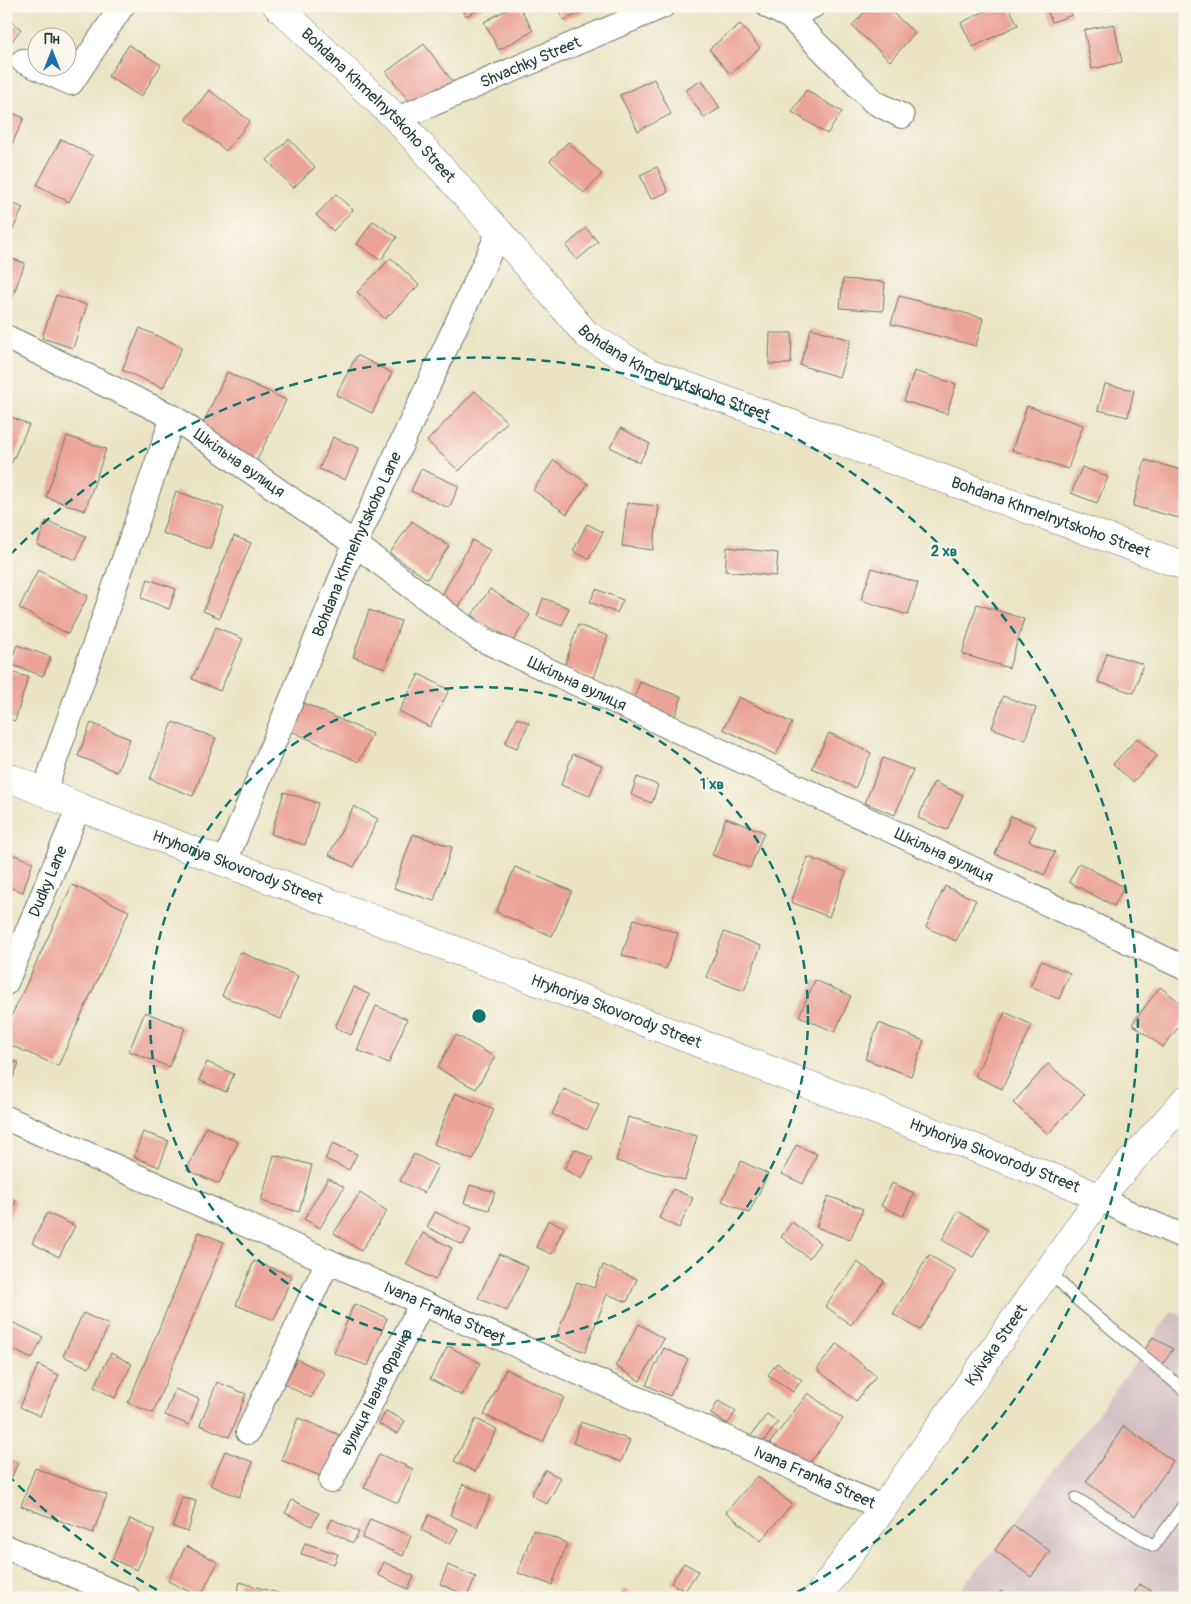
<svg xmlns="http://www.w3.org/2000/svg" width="1191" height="1604" viewBox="0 0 1191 1604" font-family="Pangolin,sans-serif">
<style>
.industrial{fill:#d2bec2}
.building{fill:#eba297}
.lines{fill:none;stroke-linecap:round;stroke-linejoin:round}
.service-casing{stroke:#667767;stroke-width:13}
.minor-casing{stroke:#667767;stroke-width:26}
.tertiary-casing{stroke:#667767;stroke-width:29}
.primary-casing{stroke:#667767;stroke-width:29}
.service{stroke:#fff;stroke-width:11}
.minor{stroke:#fff;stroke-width:24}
.tertiary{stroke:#fff;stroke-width:28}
.primary{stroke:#fff;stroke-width:28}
.ring{fill:none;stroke:#0f766e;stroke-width:2.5;stroke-dasharray:9 6}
.labels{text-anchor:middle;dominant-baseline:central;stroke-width:5;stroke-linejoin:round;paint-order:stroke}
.street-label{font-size:16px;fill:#1f3d34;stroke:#fbf7ec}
.centre{fill:#0f766e;stroke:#fbf7ec;stroke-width:2.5}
.ring-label{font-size:15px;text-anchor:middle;font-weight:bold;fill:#0f766e;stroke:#fbf7ec;stroke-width:5;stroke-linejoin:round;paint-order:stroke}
</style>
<rect width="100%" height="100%" fill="#fbf7ec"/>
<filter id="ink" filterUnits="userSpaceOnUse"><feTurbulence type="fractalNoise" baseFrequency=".02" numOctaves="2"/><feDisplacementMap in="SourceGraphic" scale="10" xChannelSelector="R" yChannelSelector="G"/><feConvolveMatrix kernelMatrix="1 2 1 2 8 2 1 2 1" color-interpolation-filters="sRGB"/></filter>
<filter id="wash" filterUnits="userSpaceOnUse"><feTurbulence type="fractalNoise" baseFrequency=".0096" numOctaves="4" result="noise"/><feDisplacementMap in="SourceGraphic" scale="20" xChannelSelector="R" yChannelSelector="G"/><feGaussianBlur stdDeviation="1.12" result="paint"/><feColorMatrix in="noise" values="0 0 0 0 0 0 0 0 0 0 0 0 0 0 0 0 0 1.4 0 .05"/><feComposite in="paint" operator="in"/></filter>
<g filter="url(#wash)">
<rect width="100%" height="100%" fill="#eae4c5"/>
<!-- industrial -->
<path class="industrial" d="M1172,1311L1185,1317V1598H955L974,1572L995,1550L1142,1354Z"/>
<g id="blocks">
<!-- building -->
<path class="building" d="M79,6H90L86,11Z
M461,6H486L466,16Z
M513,6H519L533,31L499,50L484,22Z
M558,6H599L563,20Z
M870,6H885L915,33L890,61L852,26Z
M995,6H1008L1018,25L973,47L961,23Z
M1045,6H1068L1072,15L1052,22Z
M6,18L21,29L6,49Z
M740,24L760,48L730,74L709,49Z
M1114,24L1122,62L1092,69L1084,30Z
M424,44L453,82L416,110L386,72Z
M129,45L161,65L141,97L108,76Z
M654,79L671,114L638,131L620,95Z
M702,80L720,108L704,118L686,90Z
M209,90L250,121L226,151L186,119Z
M806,90L842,112L827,134L792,112Z
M6,110L24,118L8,153H6Z
M61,139L93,156L69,202L37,185Z
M289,139L315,167L293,188L267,160Z
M568,142L602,174L584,193L550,161Z
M657,167L668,192L651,199L640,175Z
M336,194L353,210L333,231L316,215Z
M6,200L23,208L6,244Z
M373,221L397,237L381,260L357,244Z
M586,228L598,242L577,260L566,246Z
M6,257L25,263L6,314Z
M391,258L419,285L385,319L357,292Z
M843,279L885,282L883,311L840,308Z
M56,295L87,305L73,348L42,338Z
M899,296L983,318L976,346L891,324Z
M140,328L182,347L163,388L122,370Z
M811,328L851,340L839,377L800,365Z
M770,333H792L791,364H769Z
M357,355L392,373L372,413L336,395Z
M914,371L956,384L947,414L904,401Z
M227,372L286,400L256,462L198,434Z
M1105,384L1134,390L1128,417L1098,410Z
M475,391L507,422L459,471L427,441Z
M1027,406L1083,425L1068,469L1012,450Z
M6,414L29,425L11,464L6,462Z
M621,428L650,444L639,463L610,447Z
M67,436L106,449L85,511L46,497Z
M333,437L359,448L345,480L319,469Z
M554,460L588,484L567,514L533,490Z
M1145,460L1185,471V496L1179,518L1133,506Z
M1082,467L1108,477L1097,503L1071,493Z
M421,469L459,486L449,508L411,491Z
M176,491L224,508L210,549L162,533Z
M627,503L659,506L653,550L622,546Z
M46,521L86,536L76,560L37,545Z
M412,521L449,546L427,579L390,553Z
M587,524L603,532L589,559L573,551Z
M234,536L251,543L220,618L203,611Z
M472,540L490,550L454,616L436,606Z
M727,547L778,553L776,576L725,571Z
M872,568L918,583L908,615L861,600Z
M38,570L88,596L68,634L19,608Z
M148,579L176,589L169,609L141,598Z
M490,589L530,615L513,641L472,615Z
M596,589L623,600L617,613L590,602Z
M543,598L569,608L562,626L537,616Z
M977,604L1024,619L1009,668L962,654Z
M369,610L401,621L385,668L353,657Z
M578,625L608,636L593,678L564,667Z
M216,627L243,639L220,691L192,679Z
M17,645L51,657L43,676L10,664Z
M1107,653L1143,664L1134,693L1098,682Z
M6,671L28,677L15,721L6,718Z
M419,674L449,690L430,727L399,711Z
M640,682L682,697L672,724L630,709Z
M1003,696L1036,708L1025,740L992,728Z
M739,697L792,723L776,755L723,729Z
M302,702L372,734L359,762L289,730Z
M517,718L529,723L517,748L505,743Z
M173,722L216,738L193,796L150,779Z
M91,723L130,739L117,772L78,756Z
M829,733L871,753L855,788L812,768Z
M1137,738L1157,756L1133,782L1113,764Z
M573,754L602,765L590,796L561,785Z
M883,758L913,770L895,815L865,803Z
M637,777L658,785L652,803L631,795Z
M934,782L963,795L947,830L918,818Z
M284,792L318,803L305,845L271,834Z
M354,806L378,819L354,867L329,855Z
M1011,816L1036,826L1029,841L1055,852L1045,875L995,854Z
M726,818L764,832L750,868L712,855Z
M413,834L452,847L434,901L394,888Z
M6,852L33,862L23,892L6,886Z
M808,857L846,872L829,917L791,902Z
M1079,863L1124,887L1114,906L1069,882Z
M515,867L572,891L552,936L496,912Z
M72,885L129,911L58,1066L6,1043V1028Z
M945,886L976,900L956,941L926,927Z
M634,919L678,933L666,969L622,955Z
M724,932L761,946L744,991L706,977Z
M240,952L298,976L281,1019L222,996Z
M1041,961L1070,973L1059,999L1030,987Z
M815,980L851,996L835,1032L799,1016Z
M354,987L370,995L351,1035L335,1027Z
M1160,987L1185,1006V1019L1163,1047L1132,1024Z
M376,1006L407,1019L389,1063L357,1050Z
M145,1012L185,1028L169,1067L129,1051Z
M1005,1012L1032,1025L1002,1089L975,1076Z
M879,1023L924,1041L911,1076L865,1059Z
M456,1035L495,1057L476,1089L437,1068Z
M6,1059L19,1063L6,1095Z
M207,1062L234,1074L226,1092L199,1080Z
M1048,1064L1084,1095L1048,1134L1013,1103Z
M564,1089L599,1105L587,1130L552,1114Z
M455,1093L494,1109L473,1160L434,1144Z
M628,1117L697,1136L685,1180L616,1161Z
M206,1127L238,1142L219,1184L187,1170Z
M143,1132L169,1141L159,1167L134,1157Z
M333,1143L357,1154L349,1170L325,1159Z
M796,1145L817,1154L803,1184L782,1174Z
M575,1149L593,1158L582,1179L564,1169Z
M414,1154L438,1166L424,1193L400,1181Z
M274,1155L312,1165L299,1212L261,1201Z
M741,1161L768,1174L749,1213L722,1201Z
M328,1178L344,1187L320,1228L304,1219Z
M892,1183L914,1193L903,1216L881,1206Z
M470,1185L495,1192L489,1210L464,1203Z
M673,1189L693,1198L679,1228L659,1218Z
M360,1193L387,1211L361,1251L334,1233Z
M828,1196L863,1209L850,1240L816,1227Z
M6,1197L16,1200L7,1227H6Z
M958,1211L989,1229L973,1257L942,1240Z
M435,1212L471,1229L463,1245L427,1227Z
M47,1213L75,1226L59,1257L32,1243Z
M548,1220L564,1227L552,1254L536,1247Z
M792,1222L820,1243L809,1258L781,1237Z
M199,1232L224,1242L153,1413L128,1403Z
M423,1233L452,1248L435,1280L406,1264Z
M499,1254L528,1267L507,1311L478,1298Z
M929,1255L956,1271L920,1330L893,1314Z
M254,1261L292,1276L274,1320L236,1305Z
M857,1262L884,1281L851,1325L825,1306Z
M603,1265L637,1279L627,1302L607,1294L585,1352L555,1340L577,1282L594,1288Z
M354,1304L387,1318L368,1366L334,1353Z
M83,1313L109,1325L89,1368L63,1356Z
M12,1322L43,1337L32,1359L6,1346V1333Z
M639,1324L664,1339L640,1381L615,1366Z
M1153,1337L1173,1349L1161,1367L1142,1354Z
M837,1344L876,1376L856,1401L817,1369Z
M448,1346L480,1363L462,1396L430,1379Z
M664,1348L688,1359L670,1396L646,1385Z
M111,1353L132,1364L115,1398L94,1387Z
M297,1359L324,1373L311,1398L284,1384Z
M777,1363L802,1380L793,1392L768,1375Z
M38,1365L59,1375L40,1416L20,1407Z
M506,1369L564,1397L543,1442L484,1415Z
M217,1382L246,1394L229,1437L200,1425Z
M175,1389L199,1399L189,1425L165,1415Z
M808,1393L843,1419L805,1469L770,1443Z
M718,1401L736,1411L728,1424L711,1414Z
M386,1411L405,1421L398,1434L379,1424Z
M767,1414L778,1422L759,1448L748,1440Z
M298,1418L340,1435L323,1477L281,1460Z
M476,1419L497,1429L475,1472L454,1461Z
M581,1422L630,1440L621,1462L573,1443Z
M1124,1426L1173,1461L1135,1516L1086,1482Z
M225,1451L253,1462L239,1497L210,1485Z
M379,1454L413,1469L398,1503L364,1488Z
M6,1458L18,1463L9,1483L6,1482Z
M35,1468L107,1495L93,1533L21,1506Z
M545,1470L561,1478L547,1504L531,1495Z
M757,1476L792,1504L761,1541L726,1512Z
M463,1484L491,1496L477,1527L450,1515Z
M182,1497L196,1501L188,1532L173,1527Z
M292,1500L319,1513L312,1526L285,1513Z
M429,1515L458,1529L450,1544L421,1530Z
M130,1519L155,1530L137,1570L112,1559Z
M332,1519L359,1532L353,1543L327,1530Z
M370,1519L411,1536L403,1556L362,1538Z
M1013,1525L1050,1551L1031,1577L995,1550Z
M533,1530L567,1543L552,1585L518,1573Z
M305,1543L338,1554L334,1564L301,1554Z
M186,1546L218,1562L200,1597L168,1581Z
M384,1562L414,1576L408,1589L378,1575Z
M684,1563L698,1571L685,1591L671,1583Z
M448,1565L476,1577L467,1596L440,1584Z
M240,1582L284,1595L283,1598H235Z
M1139,1584L1159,1595L1158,1598H1132Z
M624,1589L639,1598H618Z
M1001,1591L1010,1598H996Z
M522,1592L534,1598H519Z"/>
</g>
</g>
<g filter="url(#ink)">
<use href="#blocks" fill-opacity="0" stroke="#667767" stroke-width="1"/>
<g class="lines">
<!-- service casing -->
<g class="service-casing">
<path id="service" d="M1049,1270L1074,1297L1185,1391
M1076,1498L1154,1546L1185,1503"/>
</g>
<!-- minor casing -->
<g class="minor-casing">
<g id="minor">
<path d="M768,6L790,17L874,102L902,116"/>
<path d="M790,17L813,6"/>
<path d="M23,61L71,83L122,6"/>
<path id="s1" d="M397,119L663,6"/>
<path id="s2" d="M6,337L173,417L355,544L479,638L1185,968"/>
<path d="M44,792L173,417"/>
<path id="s3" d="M225,862L355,544L499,232"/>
<path id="s4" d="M6,983L79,807"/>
<path id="s5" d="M6,1118L883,1508"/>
<path d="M1099,1198L1135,1216L1185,1237"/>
<path d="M248,1432L328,1261"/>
<path id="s6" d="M331,1481L422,1303"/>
<path d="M6,1547L128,1598"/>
</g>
</g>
<!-- tertiary casing -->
<g class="tertiary-casing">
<g id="tertiary">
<path id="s7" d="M277,6L397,119L499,232L586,334L648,372L1185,566"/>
<path id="s8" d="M6,776L79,807L1072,1185L1099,1198"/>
</g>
</g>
<!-- primary casing -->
<g class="primary-casing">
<g id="primary">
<path id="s9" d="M817,1598L883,1508L1099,1198L1185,1100"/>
</g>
</g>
<!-- service -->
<use href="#service" class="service"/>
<!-- minor -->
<use href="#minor" class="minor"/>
<!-- tertiary -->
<use href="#tertiary" class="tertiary"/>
<!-- primary -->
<use href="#primary" class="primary"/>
</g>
</g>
<!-- distance rings -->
<g class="ring">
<circle cx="479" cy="1016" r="329"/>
<path d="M170 1597A658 658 0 0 1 10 1477M10 555A658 658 0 1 1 788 1597"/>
</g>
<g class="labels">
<!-- street labels -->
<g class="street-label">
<text stroke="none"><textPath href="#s1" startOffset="145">Shvachky Street</textPath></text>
<text stroke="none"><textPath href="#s7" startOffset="142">Bohdana Khmelnytskoho Street</textPath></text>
<text stroke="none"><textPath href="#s7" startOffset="548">Bohdana Khmelnytskoho Street</textPath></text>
<text stroke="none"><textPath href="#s2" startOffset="266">Шкільна вулиця</textPath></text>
<text stroke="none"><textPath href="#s7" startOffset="952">Bohdana Khmelnytskoho Street</textPath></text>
<text stroke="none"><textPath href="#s3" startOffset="344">Bohdana Khmelnytskoho Lane</textPath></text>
<text stroke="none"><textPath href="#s2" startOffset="671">Шкільна вулиця</textPath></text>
<text stroke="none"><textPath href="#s2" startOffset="1076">Шкільна вулиця</textPath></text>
<text stroke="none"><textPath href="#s8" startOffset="249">Hryhoriya Skovorody Street</textPath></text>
<text stroke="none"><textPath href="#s4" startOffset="110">Dudky Lane</textPath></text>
<text stroke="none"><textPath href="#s8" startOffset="654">Hryhoriya Skovorody Street</textPath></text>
<text stroke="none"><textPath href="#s8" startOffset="1059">Hryhoriya Skovorody Street</textPath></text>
<text stroke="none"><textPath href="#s5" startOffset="480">Ivana Franka Street</textPath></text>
<text stroke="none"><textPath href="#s9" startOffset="310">Kyivska Street</textPath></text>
<text stroke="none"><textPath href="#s6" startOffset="100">вулиця Івана Франка</textPath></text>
<text stroke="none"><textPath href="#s5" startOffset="885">Ivana Franka Street</textPath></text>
</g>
</g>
<circle cx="479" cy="1016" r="8" class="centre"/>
<g class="ring-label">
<text x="944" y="556">2 хв</text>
<text x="712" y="789">1 хв</text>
</g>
<!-- margin -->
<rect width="1191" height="1604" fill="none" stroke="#fbf7ec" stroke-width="25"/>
<!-- north arrow -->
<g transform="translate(52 52)"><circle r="24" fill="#fbf7ec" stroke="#a3ada2"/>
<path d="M0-4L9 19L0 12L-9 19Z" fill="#1f6fb2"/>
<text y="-8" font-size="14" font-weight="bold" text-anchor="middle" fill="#1f3d34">Пн</text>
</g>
</svg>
